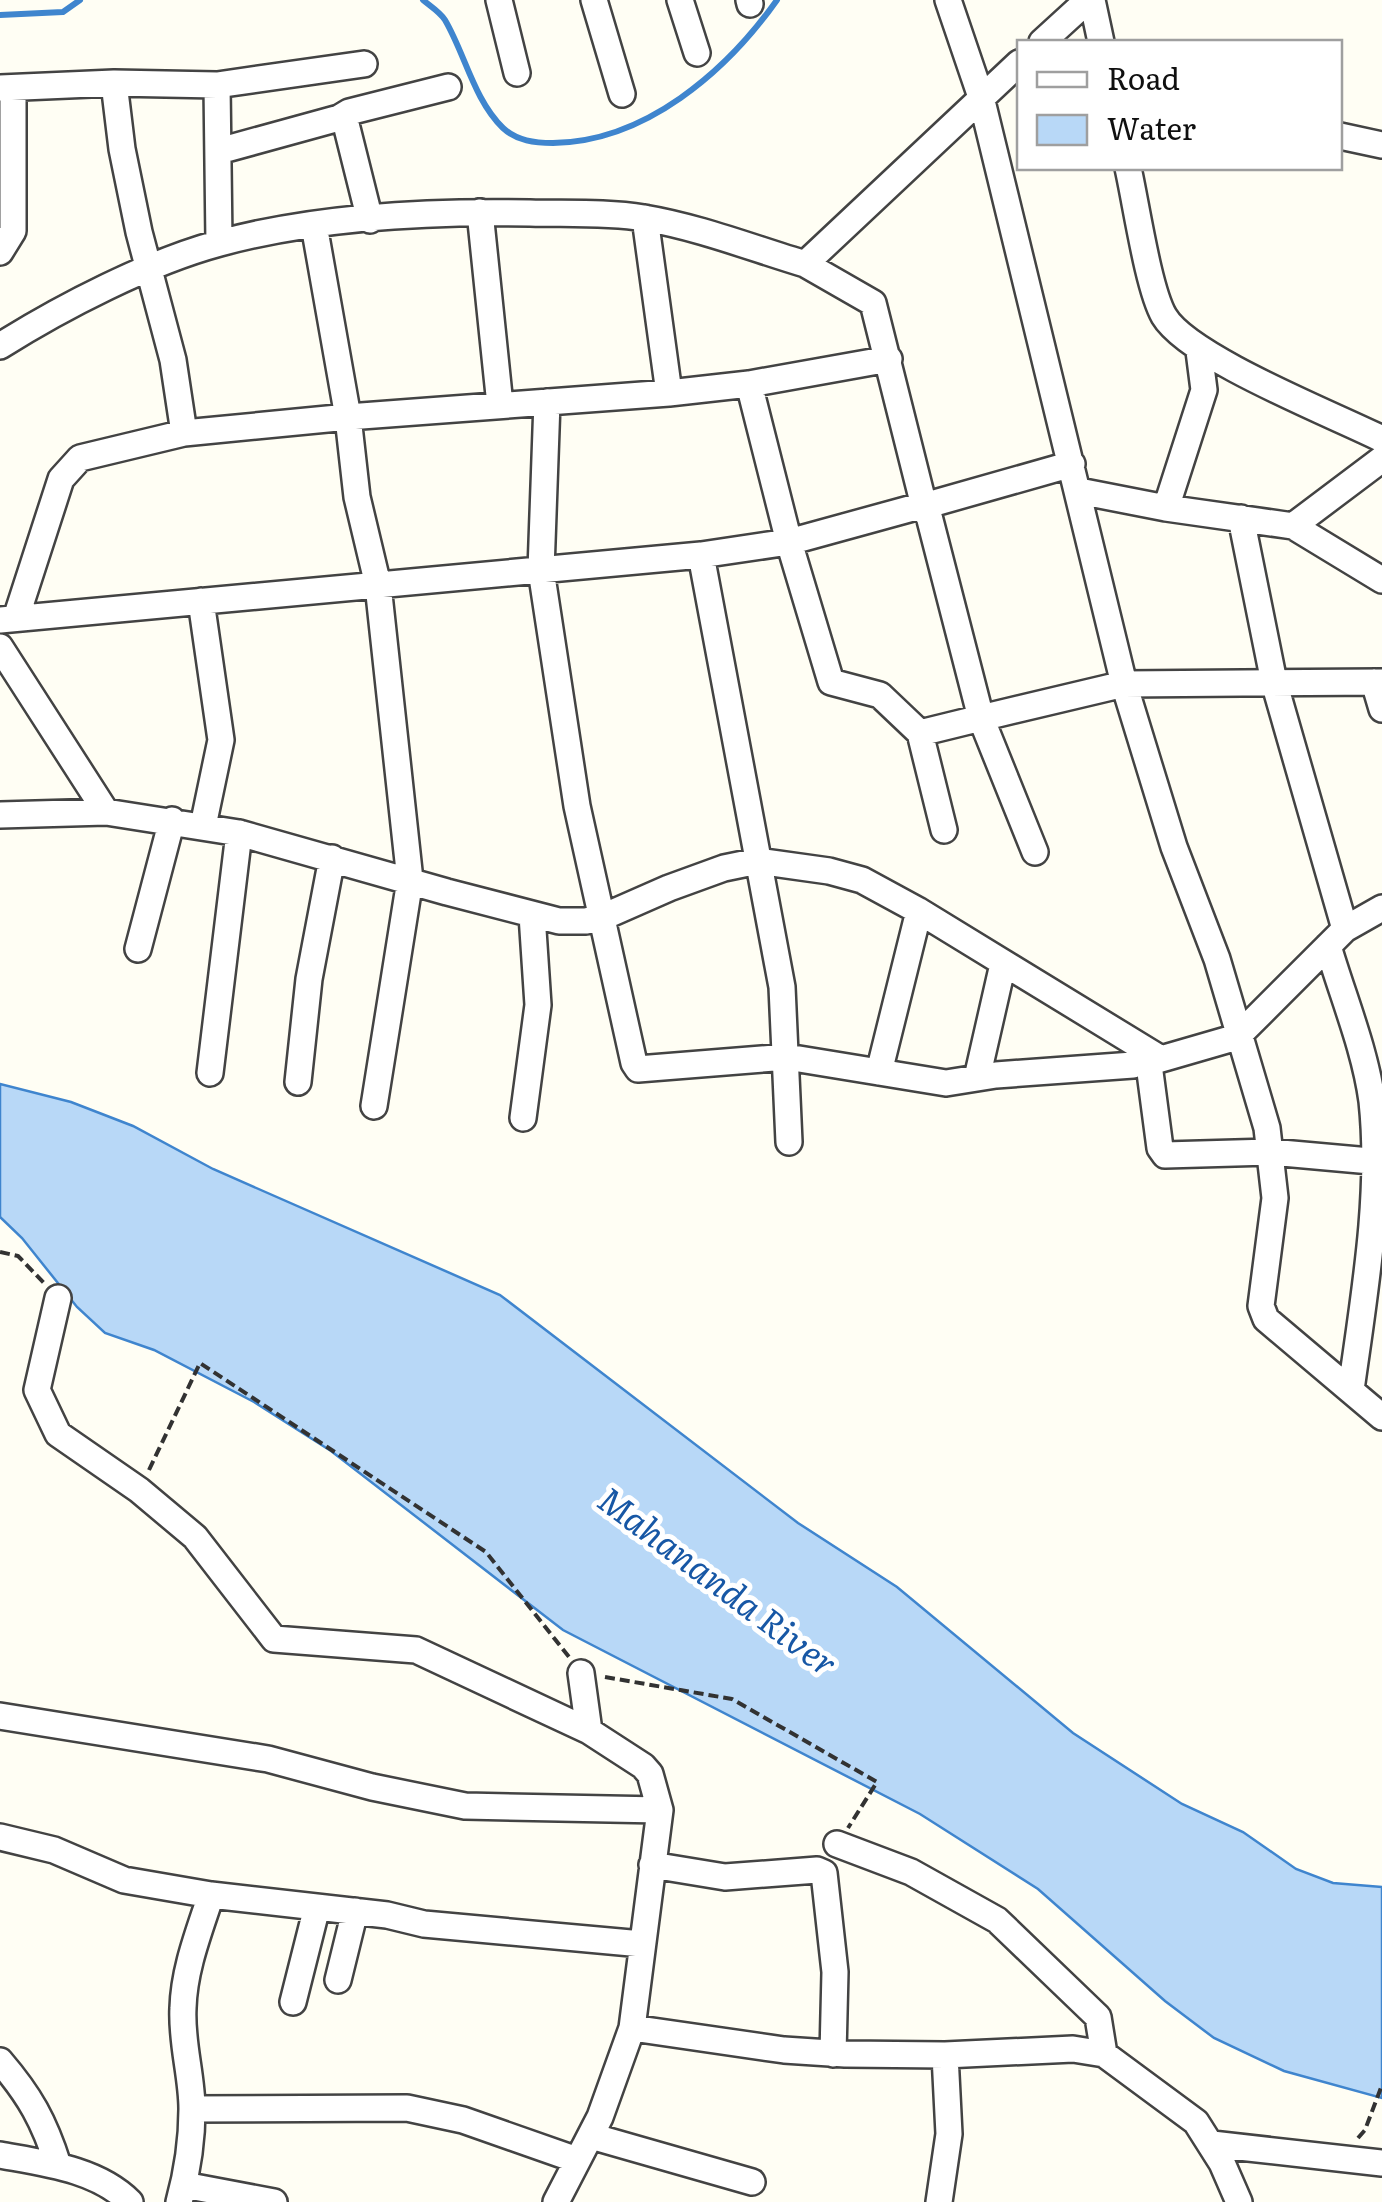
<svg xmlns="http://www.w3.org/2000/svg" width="1382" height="2202" viewBox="0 0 1382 2202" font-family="Literata,serif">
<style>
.water{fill:#b8d8f7;stroke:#3f85ce;stroke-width:2.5}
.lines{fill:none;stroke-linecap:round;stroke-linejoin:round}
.stream{stroke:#3f85ce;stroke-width:6}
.minor-casing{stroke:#434343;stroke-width:30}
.path{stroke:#323232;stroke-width:4;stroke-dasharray:10 5;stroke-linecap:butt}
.minor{stroke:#fff;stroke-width:25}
.labels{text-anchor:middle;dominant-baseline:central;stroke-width:10;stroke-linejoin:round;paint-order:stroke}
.water-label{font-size:35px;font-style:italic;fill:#1757a5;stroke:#fff}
</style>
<rect width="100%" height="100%" fill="#fffef4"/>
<!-- water -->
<path class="water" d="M0,1084L71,1102L133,1126L213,1169L500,1295L798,1523L897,1587L1073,1733L1182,1804L1243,1832L1296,1869L1333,1883L1382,1887V2098L1284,2071L1214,2038L1165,2001L1038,1889L920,1814L563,1630L331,1451L254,1402L154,1350L105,1333L77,1307L22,1238L0,1217Z"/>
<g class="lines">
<!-- stream -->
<path class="stream" d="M423,0C430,6 440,12 445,20C465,54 474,100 503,128C517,141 535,143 553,143C645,142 726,72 777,0
M0,15L63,12L80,0"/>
<!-- minor casing -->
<g class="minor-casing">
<path id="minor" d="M499,0L517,73
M594,0L622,94
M680,0L697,53
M749,0L750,4
M948,0L981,97L1124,684L1174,847L1217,959L1267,1128L1275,1198L1261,1306L1266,1319L1382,1417
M1092,0L1101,42
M1042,42L1088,0
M114,83L217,85L364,64
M217,85L219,243
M0,88L114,83L122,149L139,232L173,360L184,433
M339,118L349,112L448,87
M1340,136L1382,145
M219,151L339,118L346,124L370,220
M1128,168C1136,203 1148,288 1164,316C1189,358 1332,414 1382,439
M480,212L500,405
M645,218L669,393
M314,225L348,417L357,497L378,585L410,880L374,1106
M0,252L13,231V88
M805,264L873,303L924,506L1072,464
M0,346C62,307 149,262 220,243C318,216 428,211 530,213C567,214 606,212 644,218C698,227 752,248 805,264L1019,63
M749,384L789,542L831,682L880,695L920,733L981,718L1035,852
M547,402L541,570L577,806L634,1063L638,1069L787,1057L946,1083L996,1075L1133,1065L1151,1055
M1079,491L1166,508L1293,526L1382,580
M1166,508L1204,390L1199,351
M1241,518L1274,682L1345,929
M1293,526L1382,459
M701,555L782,987L789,1142
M201,601L221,740L203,826
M16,618L61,479L80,458L184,433L348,417L669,393L749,384L889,359
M0,620L701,555L789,542L920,506L929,516L981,718L1124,684L1382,682
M0,647L106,812
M1374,682L1382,709
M920,733L944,830
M0,815L106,812L239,833L447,892L559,921H586L603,917L669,888L724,868L758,861L829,871L862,880L919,911L1161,1059L1237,1037L1345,929L1382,908
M1328,946C1343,997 1365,1049 1372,1101C1382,1195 1364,1296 1351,1390
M138,949L172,820
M1148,1057L1160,1148L1165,1155L1270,1152L1382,1162
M879,1072L919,911
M210,1073L239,833
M977,1078L1003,964
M298,1082L309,979L332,858
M523,1118L538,1005L532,915
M58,1298L37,1390L58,1434L139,1490L195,1537L274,1639L416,1650L589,1731
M0,1716L268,1759L372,1787L465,1806L660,1810
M0,1837L54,1850L124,1880L211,1895L387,1915L424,1924L642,1944
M837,1844L911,1872L997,1920L1098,2017L1104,2054
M652,1865L725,1877L817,1870L824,1873L835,1972L833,2054
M338,1980L355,1911
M293,2002L317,1907
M632,2028L784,2050L845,2054L945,2055L1073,2049L1104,2054L1196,2122L1222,2163L1239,2202
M0,2061C30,2096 44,2121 58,2165
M192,2109L407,2108L463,2120L577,2160
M591,2136L752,2182
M1212,2144L1382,2163
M0,2155C44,2163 97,2169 130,2202
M184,2185L274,2202
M179,2202C187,2173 192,2139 192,2109C192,2076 181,2042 183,2008C184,1969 199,1932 211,1895
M556,2202L600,2117L632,2028L660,1810L650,1774L643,1766L589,1731L581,1673
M939,2202L949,2134L945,2055"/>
</g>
<!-- path -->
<path class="path" d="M0,1252L18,1256L44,1283
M149,1470L200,1363L486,1552L569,1657
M605,1677L732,1699L877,1782L848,1828
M1358,2138L1365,2130L1382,2085"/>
<!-- minor -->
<use href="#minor" class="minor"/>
</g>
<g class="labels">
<!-- water labels -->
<g class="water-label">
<text transform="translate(719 1580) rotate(37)">Mahananda River</text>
</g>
</g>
<!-- legend -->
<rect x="1017" y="40" width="325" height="130" fill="#ffffff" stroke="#9f9f9f" stroke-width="2.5"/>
<rect x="1037" y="72" width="50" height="15" fill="#ffffff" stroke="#9f9f9f" stroke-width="2.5"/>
<text x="1107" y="90" font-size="30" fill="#101010">Road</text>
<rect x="1037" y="115" width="50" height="30" fill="#b8d8f7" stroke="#9f9f9f" stroke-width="2.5"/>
<text x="1107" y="140" font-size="30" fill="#101010">Water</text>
</svg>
